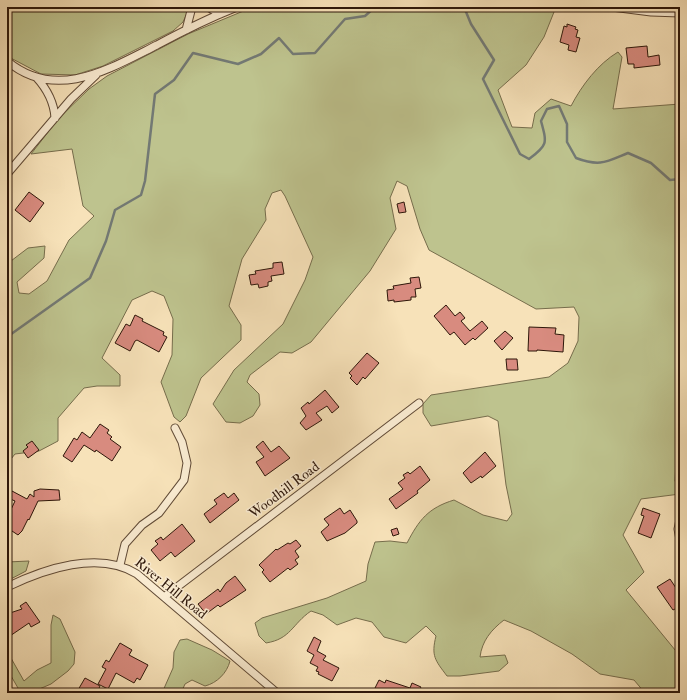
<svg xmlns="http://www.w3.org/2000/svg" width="687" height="700" viewBox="0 0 687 700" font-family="'IM FELL Double Pica',serif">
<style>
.green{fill:#bec38e;stroke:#766d4c}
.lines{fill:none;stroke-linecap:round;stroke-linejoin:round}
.stream{stroke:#737974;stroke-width:2.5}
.building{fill:#d88b7f;stroke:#2e170a}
.minor-casing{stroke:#604a36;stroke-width:9}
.minor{stroke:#faecd2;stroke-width:7}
.labels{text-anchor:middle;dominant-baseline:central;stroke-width:3;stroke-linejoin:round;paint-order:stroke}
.street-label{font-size:14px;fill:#2e170a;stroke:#faecd2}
</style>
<rect width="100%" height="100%" fill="#f7e2b9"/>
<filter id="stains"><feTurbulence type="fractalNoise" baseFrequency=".005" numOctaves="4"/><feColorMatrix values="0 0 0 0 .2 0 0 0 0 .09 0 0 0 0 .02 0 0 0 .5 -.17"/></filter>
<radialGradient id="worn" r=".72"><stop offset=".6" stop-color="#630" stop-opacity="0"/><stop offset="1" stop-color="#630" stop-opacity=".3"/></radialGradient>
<!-- green -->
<path class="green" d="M7,7H190L183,22L173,31L103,66L75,75L41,74L7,56Z
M253,7H556L544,37L526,65L498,90L512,127L532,128L535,113L551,99L571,106C582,85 598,64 618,52L622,57L613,109L680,104V458L676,463L675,481L680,488V494L641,499L623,535L644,572L626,590L680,656V693H645L634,680L600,674L572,654L531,631L504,620C491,630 482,641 480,657L505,655L508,663L499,671L460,676H447C435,660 431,656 436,636L426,626L406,643L384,637L372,622L356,618L337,625L323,615L311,611C292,624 291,639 266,643L259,636L255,623L262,618L327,598L366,581L368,564L375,542L390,541L407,543C419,520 428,508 454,500L483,515L507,521L512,514L506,485L498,421L488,416L431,426L423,413V404L431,395L549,377L568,363L578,341L579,317L574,307L536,309L429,250L420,229L407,186L397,181L390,198L396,229L370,271L311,342L292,353L280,352L250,375L247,382L259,394L260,405L253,416L240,423L226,422L213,404L234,370L283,324L305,280L313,257L285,196L281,190L272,193L265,209L266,220L242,259L229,306L241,325V340L201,378L186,416L180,422L174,417L161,382L172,355L173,319L164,296L152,291L132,300L102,358L120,375V386H97L84,388L58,418V441L39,451L15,454L7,464V264L28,248L45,246L44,258L17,282L19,293L29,294L47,281L69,240L94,216L83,206L72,149L31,154L59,118L89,89L107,76L188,34Z
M29,561L26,571L7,581V562Z
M53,615L60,619L75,652L74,664L68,671L51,684L30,693H15L18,688L7,669V651L24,681L37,670L51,663V625Z
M187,639L212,650L230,661C227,673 217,683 205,686L192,680L185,684L181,693H162L173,668L174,652L180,640Z"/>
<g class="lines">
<!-- stream -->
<path class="stream" d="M464,7L471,24L494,60L483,79L520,154L529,159C548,145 547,143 541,121L547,109L559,106L567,124V142L576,158C600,167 606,162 628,153L651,163L670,180L680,179
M7,337L90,278L106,241L115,210L141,195L145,181L155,94L174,80L193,53L238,64L261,54L279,38L293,54L315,53L345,19L365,16L375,7"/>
</g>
<!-- building -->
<path class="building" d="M567,24L576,27L575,29L578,30L576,37L580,38L576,52L568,50L569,45L560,42L564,26L567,27Z
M647,46L648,57L659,55L660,65L634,68V64H628L626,48Z
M29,192L44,203L30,222L15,210Z
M404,202L406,212L399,213L397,204Z
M282,262L284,274L271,276L272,281L268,282V286L259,288L258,284L251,285L249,275L256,274L255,271L273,268V263Z
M419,277L421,288L415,289L416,297H411V300L394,302V300L388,301L387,290L394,289L393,286L411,283L410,278Z
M446,305L455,316L460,312L465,318L461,321L470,331L482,321L488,328L475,340L473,338L465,345L454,332L450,335L434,316Z
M135,315L143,319L142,321L164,332L163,335L167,337L159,352L137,340L135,341L130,351L115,343L126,324L130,326Z
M529,327L556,328L555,334L564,335L563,352L537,350V351H528Z
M505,331L513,338L502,350L494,341Z
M367,353L379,363L365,379L363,377L357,385L350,378L352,376L349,373Z
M506,359H517L518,370H507Z
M325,390L339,407L332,413L327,406L316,413L322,420L306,430L300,423L306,416L301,408L308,402L309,404Z
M100,424L109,430L107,433L112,437L110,439L121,447L112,461L96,450L95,452L84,445L72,462L63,456L74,438L77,440L82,432L90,438Z
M32,441L39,450L28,458L23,451L28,447L26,445Z
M263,441L271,452L279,446L290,458L265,476L256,462L264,457L256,447Z
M485,452L496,466L482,478L481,476L471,483L463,473Z
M420,466L430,480L417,491L418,493L396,509L389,499L403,489L398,483L405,478L403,475L408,472L410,474Z
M40,489L59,490L60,500L38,501L29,520L28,519L22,531L18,535L12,531L7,542V518L15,501L8,498L12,491L27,499L30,494L34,497V491Z
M224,493L228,498L234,493L239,500L210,523L204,514L217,504L214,500Z
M340,508L344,514L350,510L357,521V523L345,533L327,541L321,532L329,525L324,519Z
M643,508L660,514L651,538L638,533L644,516L641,515Z
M182,524L195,541L175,557L171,552L160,561L151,550L158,544L155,541L161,537L163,540Z
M397,528L399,534L393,536L391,530Z
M296,540L301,546L295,551L299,557L295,560L298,564L290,570L288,568L270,582L262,572L264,570L259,565L276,549L277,550L288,543L290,544Z
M235,576L246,590L220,607L218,605L206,614L198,604L218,589L220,592L226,583Z
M670,579L678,591L676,592L680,598V617L675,609L673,610L657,587Z
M26,602L40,622L31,627L29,623L7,638V614L22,609L20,606Z
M314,637L321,641L317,651L326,656L323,660L339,668L332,681L318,674L319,672L316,671L318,667L310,663L314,655L307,651Z
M120,643L132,650L129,655L148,665L140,680L137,678L134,683L116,673L108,689L98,684L106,669L102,667L106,660L109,662Z
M85,678L100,686L97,693H84L78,690Z
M379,680L385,683L386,680L410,688L412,683L421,687L418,692L421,693H381L374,690Z"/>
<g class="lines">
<!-- minor casing -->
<g class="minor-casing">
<path id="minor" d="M208,7L220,14
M612,7L651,12L680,13
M186,30L192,7
M7,61C56,102 109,69 157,45C183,31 209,18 237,7
M36,77C47,89 54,101 55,118
M7,174L71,99L96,75
M680,520L678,529L680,540
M120,565L125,544L142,525L159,513L184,480L187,463L182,442L175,428
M7,587C44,569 99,550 137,574L277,693
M164,597L419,403"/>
</g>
<!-- minor -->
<use href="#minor" class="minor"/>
</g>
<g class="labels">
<!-- street labels -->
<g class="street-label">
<text transform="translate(284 490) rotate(-37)">Woodhill Road</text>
<text transform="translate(171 588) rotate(39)">River Hill Road</text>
</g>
</g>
<!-- margin -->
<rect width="687" height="700" fill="none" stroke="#f7e2b9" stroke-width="24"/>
<rect x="8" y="8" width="671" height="684" fill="none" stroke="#2e170a" stroke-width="2"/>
<rect x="12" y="12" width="663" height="676" fill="none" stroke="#2e170a"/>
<rect width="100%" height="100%" filter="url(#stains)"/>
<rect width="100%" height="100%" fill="url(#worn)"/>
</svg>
